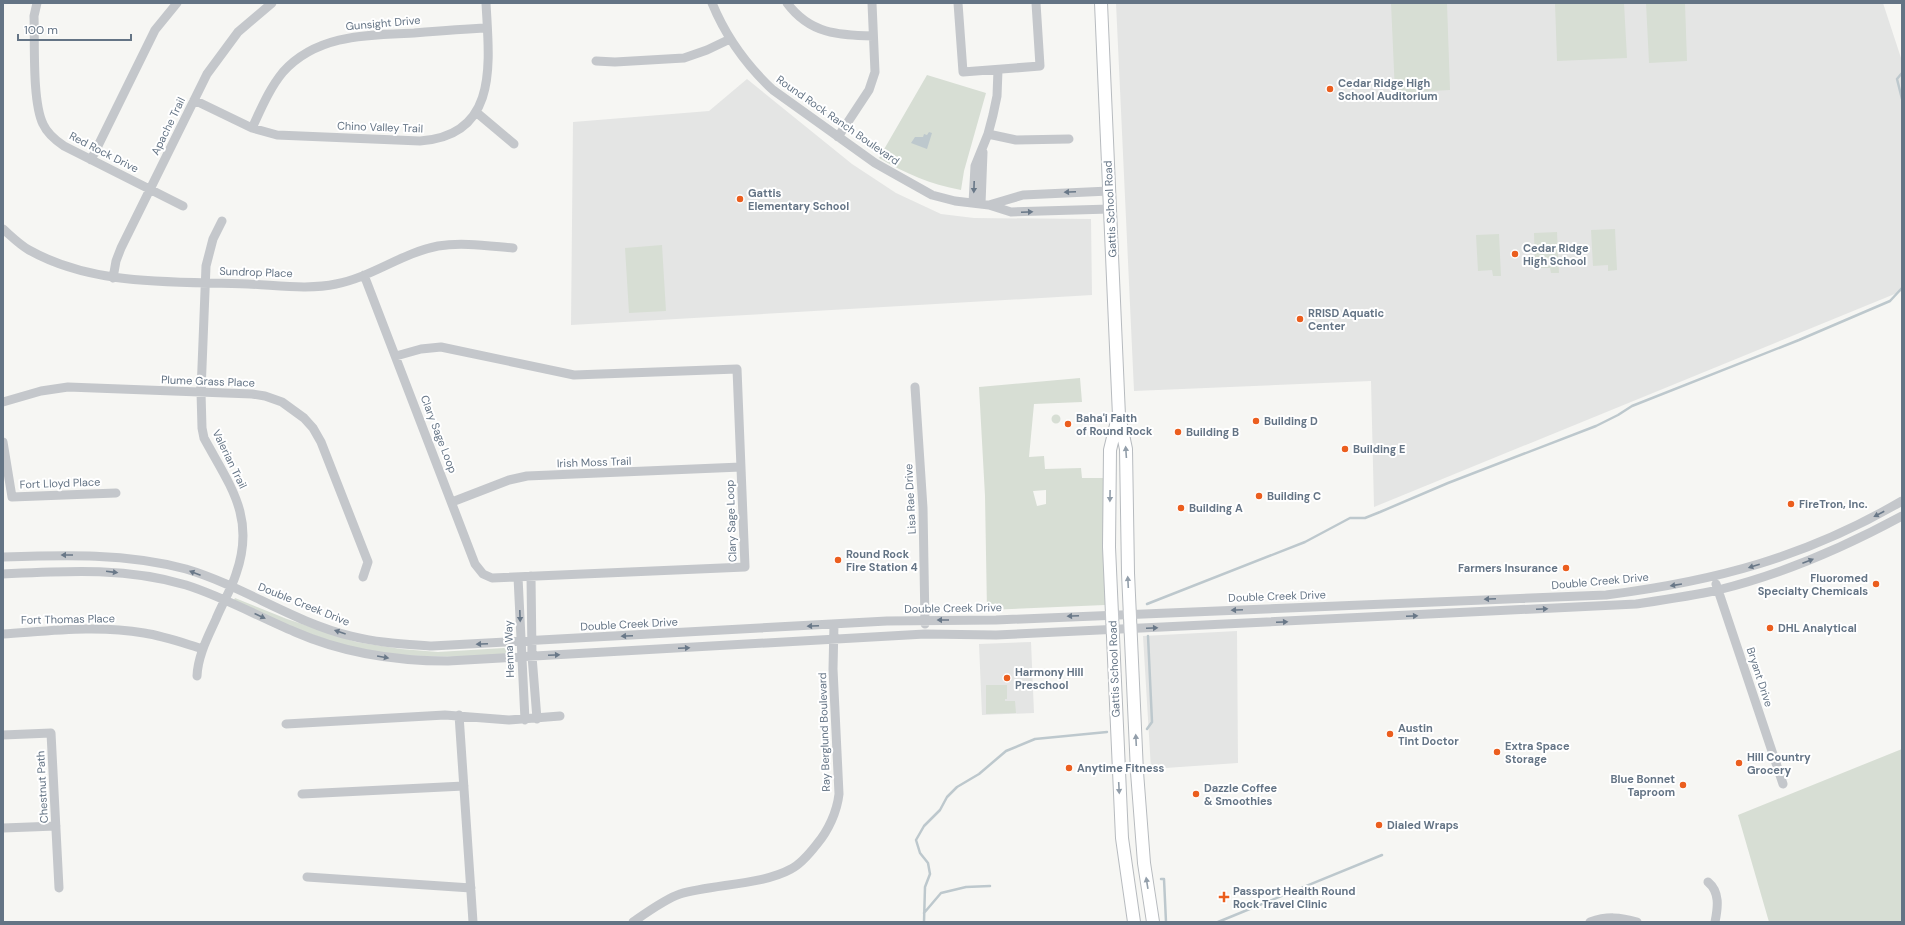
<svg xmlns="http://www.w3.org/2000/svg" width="1905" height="925" viewBox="0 0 1905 925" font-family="'DM Sans',sans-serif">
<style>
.built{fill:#e4e5e4}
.green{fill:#d7ded4;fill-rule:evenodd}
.water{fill:#bdc8cd}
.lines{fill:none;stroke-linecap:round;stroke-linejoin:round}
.stream{stroke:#bdc8cd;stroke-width:2.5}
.major-casing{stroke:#b7bbbf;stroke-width:14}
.minor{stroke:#c4c7cb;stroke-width:9}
.major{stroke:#fff;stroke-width:12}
.oneway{fill:#697888}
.oneway2{fill:#929eaa}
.poi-dot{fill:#eb5e1e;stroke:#fff;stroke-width:1.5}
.labels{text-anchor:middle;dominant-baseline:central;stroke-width:4;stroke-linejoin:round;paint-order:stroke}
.street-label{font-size:11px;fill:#647485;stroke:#fff}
.poi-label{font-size:11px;font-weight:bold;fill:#647485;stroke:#fff;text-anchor:start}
</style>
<rect width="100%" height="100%" fill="#f6f6f3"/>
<!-- built -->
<path class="built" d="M1116,3H1883L1902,61V291L1374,507L1371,381L1134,391Z
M747,79L852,164L896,193L941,214L974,218L1091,219L1092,295L571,325L573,122L709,111Z
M1237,631L1238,763L1151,769L1143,636Z
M1031,642L1034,713L982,715L979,644Z"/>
<!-- green -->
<path class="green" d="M1391,3H1447L1450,90L1395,93Z
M1555,3H1624L1627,58L1557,61Z
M1646,3H1685L1687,61L1649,63Z
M927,75L986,93L964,171L961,190C929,184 907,174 879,158Z
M1615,229L1617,270L1608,271V265L1593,266L1591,230Z
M1557,232L1559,273H1551L1550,268H1535L1534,233Z
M1499,234L1501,276H1493L1492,270L1478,271L1476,235Z
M662,245L666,311L629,313L625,248Z
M1080,378L1082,402L1034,404L1029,457L1044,456L1045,469L1081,468L1082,478H1103L1105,605L987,610L985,496L979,387ZM1046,490V504L1037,506L1033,491Z
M1051.5 419a4.5 4.5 0 1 1 9 0a4.5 4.5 0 1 1-9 0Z
M235,598L287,619L356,642L401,649L438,652L504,648L513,653V654L459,657L392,655L339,644L291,627L234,600Z
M986,685H1007V699H1005V701H1015L1016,713L986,714Z
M1902,749V922H1769L1738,815Z"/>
<!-- water -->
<path class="water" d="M929,132L932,133L927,149L911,143L915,137H923L924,134L927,135Z"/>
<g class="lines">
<!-- stream -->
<path class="stream" d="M1902,73L1897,79L1902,99
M1147,604L1305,542L1350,518H1365L1380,512L1448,483L1596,426L1618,415L1632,406L1799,340L1890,301L1902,288
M1147,729L1152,722L1148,636
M1161,879H1164L1166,922
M924,913L941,893L966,887L990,886
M924,922L925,887L930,874L928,863L920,853L916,840L924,826L940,810L947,797L957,787L979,774L1006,751L1035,739L1107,732
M1218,922L1382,855"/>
<!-- major casing -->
<g class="major-casing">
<path id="major" d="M1101,3L1119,416L1126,449L1128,573L1137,772L1144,863L1153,922
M1118,417L1110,450L1109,547L1122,838L1134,922"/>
</g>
<!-- minor -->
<path class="minor" d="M37,3L34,16C35,43 32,101 43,124C47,133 55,140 64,146L183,206
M712,3C726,37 746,65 773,90L875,163L932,195L955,201L989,205L1011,212L1110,209
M787,3C810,34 838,35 873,36
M958,3L963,72L1040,66L1036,3
M596,61L615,62L684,58L707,50L730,39
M194,100L252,128L277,135L420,141C500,136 489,61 486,3
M476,112L514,144
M252,128C261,109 269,89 283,72C317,34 368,35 414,33C438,31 463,29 487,28
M988,134L1016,140L1069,139
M838,137L869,90L875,72L872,3
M91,160L155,30L177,3
M973,203L975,166L988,134L993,115L997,96L998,70
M981,204L983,152
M989,205L1023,195L1109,191
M3,229C11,236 20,245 29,250C95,287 175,281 248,284C275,285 310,290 336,284C372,277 402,253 438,246C462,242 489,246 513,248
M364,275L475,564L483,574L492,578L745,567L737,369L574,375L441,347L421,349L396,356
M113,278L116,261L121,248L207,74L238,32L272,3
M915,387L923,508L925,624
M3,402L41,391L68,387L252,394L265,396L282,402L304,418L313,428L321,442L368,562L363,577
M3,442L12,497L116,493
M452,502L509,480L527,476L741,467
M3,557C65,555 126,553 186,569C243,586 293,622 351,636C378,643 405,644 432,646L887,621L996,620L1606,595C1716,581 1806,557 1902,501
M3,574C65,571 126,567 186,585C224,597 259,617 295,632C343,653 396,661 448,661L925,634L996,635L1636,604C1663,600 1691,596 1718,590C1783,574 1843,548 1902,516
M531,576L532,656L537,719
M518,577L525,720
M1716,584L1783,784
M3,634C50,631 97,625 144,633C164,636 183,643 203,649
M197,676C198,655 208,637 216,619C222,604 231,590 236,574C256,517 230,486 204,438L202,428L201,392L206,266L213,239L222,221
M459,715L473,922
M286,724L445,715L509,720L560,716
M3,735L51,733L59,888
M302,794L464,786
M3,828L56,826
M307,877L471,888
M1708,882C1720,892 1718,907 1715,922
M633,922C646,913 665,899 680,894C714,884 762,885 791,869C801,864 810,853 817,844C828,831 837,812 839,794L833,669L834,624
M1590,922C1607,916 1620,917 1637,922"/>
<!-- major -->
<use href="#major" class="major"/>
</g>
<!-- one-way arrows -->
<defs><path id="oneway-solid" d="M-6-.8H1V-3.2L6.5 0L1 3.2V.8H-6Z"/></defs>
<g class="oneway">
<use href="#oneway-solid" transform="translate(974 187) rotate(92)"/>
<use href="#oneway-solid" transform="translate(1070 192) rotate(177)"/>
<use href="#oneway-solid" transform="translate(1027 212) rotate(-2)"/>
<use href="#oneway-solid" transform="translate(1879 514) rotate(152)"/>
<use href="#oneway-solid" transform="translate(67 555) rotate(180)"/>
<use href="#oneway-solid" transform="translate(1808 561) rotate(-21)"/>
<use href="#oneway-solid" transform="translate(1754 566) rotate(163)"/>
<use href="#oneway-solid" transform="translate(112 572) rotate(7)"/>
<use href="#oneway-solid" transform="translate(195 573) rotate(-159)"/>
<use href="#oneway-solid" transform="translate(1676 585) rotate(171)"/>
<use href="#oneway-solid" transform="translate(1490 599) rotate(178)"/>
<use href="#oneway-solid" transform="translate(1542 609) rotate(-3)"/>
<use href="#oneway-solid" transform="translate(1237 610) rotate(178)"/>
<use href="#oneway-solid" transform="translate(260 616) rotate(25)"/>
<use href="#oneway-solid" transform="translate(520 616) rotate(88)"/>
<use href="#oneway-solid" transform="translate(1073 616) rotate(177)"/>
<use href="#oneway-solid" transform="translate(1412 616) rotate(-3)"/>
<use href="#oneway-solid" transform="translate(943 620) rotate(-180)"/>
<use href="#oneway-solid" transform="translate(1282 622) rotate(-3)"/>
<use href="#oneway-solid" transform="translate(813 626) rotate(177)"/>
<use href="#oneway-solid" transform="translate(1152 628) rotate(-2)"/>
<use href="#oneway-solid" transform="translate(340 632) rotate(-161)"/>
<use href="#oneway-solid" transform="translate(627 636) rotate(177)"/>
<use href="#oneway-solid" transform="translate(482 644) rotate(177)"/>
<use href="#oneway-solid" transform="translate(684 648) rotate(-3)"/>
<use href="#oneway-solid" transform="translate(554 655) rotate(-2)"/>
<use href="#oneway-solid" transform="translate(383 657) rotate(10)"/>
</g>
<g class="oneway2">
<use href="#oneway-solid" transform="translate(1126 452) rotate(-94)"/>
<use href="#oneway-solid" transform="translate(1110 496) rotate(91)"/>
<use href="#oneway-solid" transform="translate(1128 582) rotate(-93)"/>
<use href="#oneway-solid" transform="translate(1136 740) rotate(-93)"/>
<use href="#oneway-solid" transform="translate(1119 788) rotate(87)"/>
<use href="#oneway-solid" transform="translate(1147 883) rotate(-99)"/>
</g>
<!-- markers -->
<g class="poi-dot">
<circle cx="1330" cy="89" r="4"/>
<circle cx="740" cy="199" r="4"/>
<circle cx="1515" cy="254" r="4"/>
<circle cx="1300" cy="319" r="4"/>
<circle cx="1256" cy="421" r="4"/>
<circle cx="1068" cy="424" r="4"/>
<circle cx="1178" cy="432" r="4"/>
<circle cx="1345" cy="449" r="4"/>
<circle cx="1259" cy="496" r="4"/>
<circle cx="1791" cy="504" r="4"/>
<circle cx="1181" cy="508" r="4"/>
<circle cx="838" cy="560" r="4"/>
<circle cx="1566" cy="568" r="4"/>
<circle cx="1876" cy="584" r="4"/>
<circle cx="1770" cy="628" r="4"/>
<circle cx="1007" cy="678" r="4"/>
<circle cx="1390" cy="734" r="4"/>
<circle cx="1497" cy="752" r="4"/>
<circle cx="1739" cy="763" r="4"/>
<circle cx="1069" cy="768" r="4"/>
<circle cx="1683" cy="785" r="4"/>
<circle cx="1196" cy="794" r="4"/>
<circle cx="1379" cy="825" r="4"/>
<path d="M1222 891h4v4h4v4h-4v4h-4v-4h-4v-4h4z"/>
</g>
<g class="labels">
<!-- street labels -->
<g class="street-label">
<text transform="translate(383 23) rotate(-5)">Gunsight Drive</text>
<text transform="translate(838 120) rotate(35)">Round Rock Ranch Boulevard</text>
<text transform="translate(168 126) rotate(-64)">Apache Trail</text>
<text transform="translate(380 127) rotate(2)">Chino Valley Trail</text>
<text transform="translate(104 152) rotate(27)">Red Rock Drive</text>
<text transform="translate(1110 209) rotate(-93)">Gattis School Road</text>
<text transform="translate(256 272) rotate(2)">Sundrop Place</text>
<text transform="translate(208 381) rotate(2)">Plume Grass Place</text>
<text transform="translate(439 434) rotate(69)">Clary Sage Loop</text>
<text transform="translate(230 459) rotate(64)">Valerian Trail</text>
<text transform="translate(594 462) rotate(-2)">Irish Moss Trail</text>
<text transform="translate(60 483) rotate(-2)">Fort Lloyd Place</text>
<text transform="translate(910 499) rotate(-93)">Lisa Rae Drive</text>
<text transform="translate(731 521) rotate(-92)">Clary Sage Loop</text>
<text transform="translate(1600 581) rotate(-5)">Double Creek Drive</text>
<text transform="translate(1277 596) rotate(-2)">Double Creek Drive</text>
<text transform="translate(304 604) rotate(22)">Double Creek Drive</text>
<text transform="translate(953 608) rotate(-1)">Double Creek Drive</text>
<text transform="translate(68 619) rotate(-1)">Fort Thomas Place</text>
<text transform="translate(629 624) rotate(-3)">Double Creek Drive</text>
<text transform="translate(509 649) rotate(-92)">Henna Way</text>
<text transform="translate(1114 669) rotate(-92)">Gattis School Road</text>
<text transform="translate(1760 677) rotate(72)">Bryant Drive</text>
<text transform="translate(824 732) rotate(-92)">Ray Berglund Boulevard</text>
<text transform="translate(42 787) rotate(-93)">Chestnut Path</text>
</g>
<!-- poi labels -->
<g class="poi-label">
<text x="1338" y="83">Cedar Ridge High<tspan x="1338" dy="13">School Auditorium</tspan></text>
<text x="748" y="193">Gattis<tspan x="748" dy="13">Elementary School</tspan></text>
<text x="1523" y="248">Cedar Ridge<tspan x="1523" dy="13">High School</tspan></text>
<text x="1308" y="313">RRISD Aquatic<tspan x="1308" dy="13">Center</tspan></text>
<text x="1076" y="418">Baha'i Faith<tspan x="1076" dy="13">of Round Rock</tspan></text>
<text x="1264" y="421">Building D</text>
<text x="1186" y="432">Building B</text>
<text x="1353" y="449">Building E</text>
<text x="1267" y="496">Building C</text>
<text x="1799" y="504">FireTron, Inc.</text>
<text x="1189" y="508">Building A</text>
<text x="846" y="554">Round Rock<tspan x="846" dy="13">Fire Station 4</tspan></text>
<text x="1558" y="568" text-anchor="end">Farmers Insurance</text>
<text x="1868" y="578" text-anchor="end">Fluoromed<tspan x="1868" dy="13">Specialty Chemicals</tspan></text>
<text x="1778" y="628">DHL Analytical</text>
<text x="1015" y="672">Harmony Hill<tspan x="1015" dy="13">Preschool</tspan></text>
<text x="1398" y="728">Austin<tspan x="1398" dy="13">Tint Doctor</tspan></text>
<text x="1505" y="746">Extra Space<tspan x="1505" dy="13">Storage</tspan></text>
<text x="1747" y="757">Hill Country<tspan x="1747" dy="13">Grocery</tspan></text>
<text x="1077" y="768">Anytime Fitness</text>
<text x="1675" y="779" text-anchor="end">Blue Bonnet<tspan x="1675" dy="13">Taproom</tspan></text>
<text x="1204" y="788">Dazzle Coffee<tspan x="1204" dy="13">&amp; Smoothies</tspan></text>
<text x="1387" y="825">Dialed Wraps</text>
<text x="1233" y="891">Passport Health Round<tspan x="1233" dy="13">Rock Travel Clinic</tspan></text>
</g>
</g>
<!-- border -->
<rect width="1905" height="925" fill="none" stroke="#647485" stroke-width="8"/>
<!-- scale -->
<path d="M18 34v6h113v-6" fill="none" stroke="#647485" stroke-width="2"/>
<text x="24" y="34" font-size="12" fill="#647485" stroke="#ffffff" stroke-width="3" paint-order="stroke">100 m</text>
</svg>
